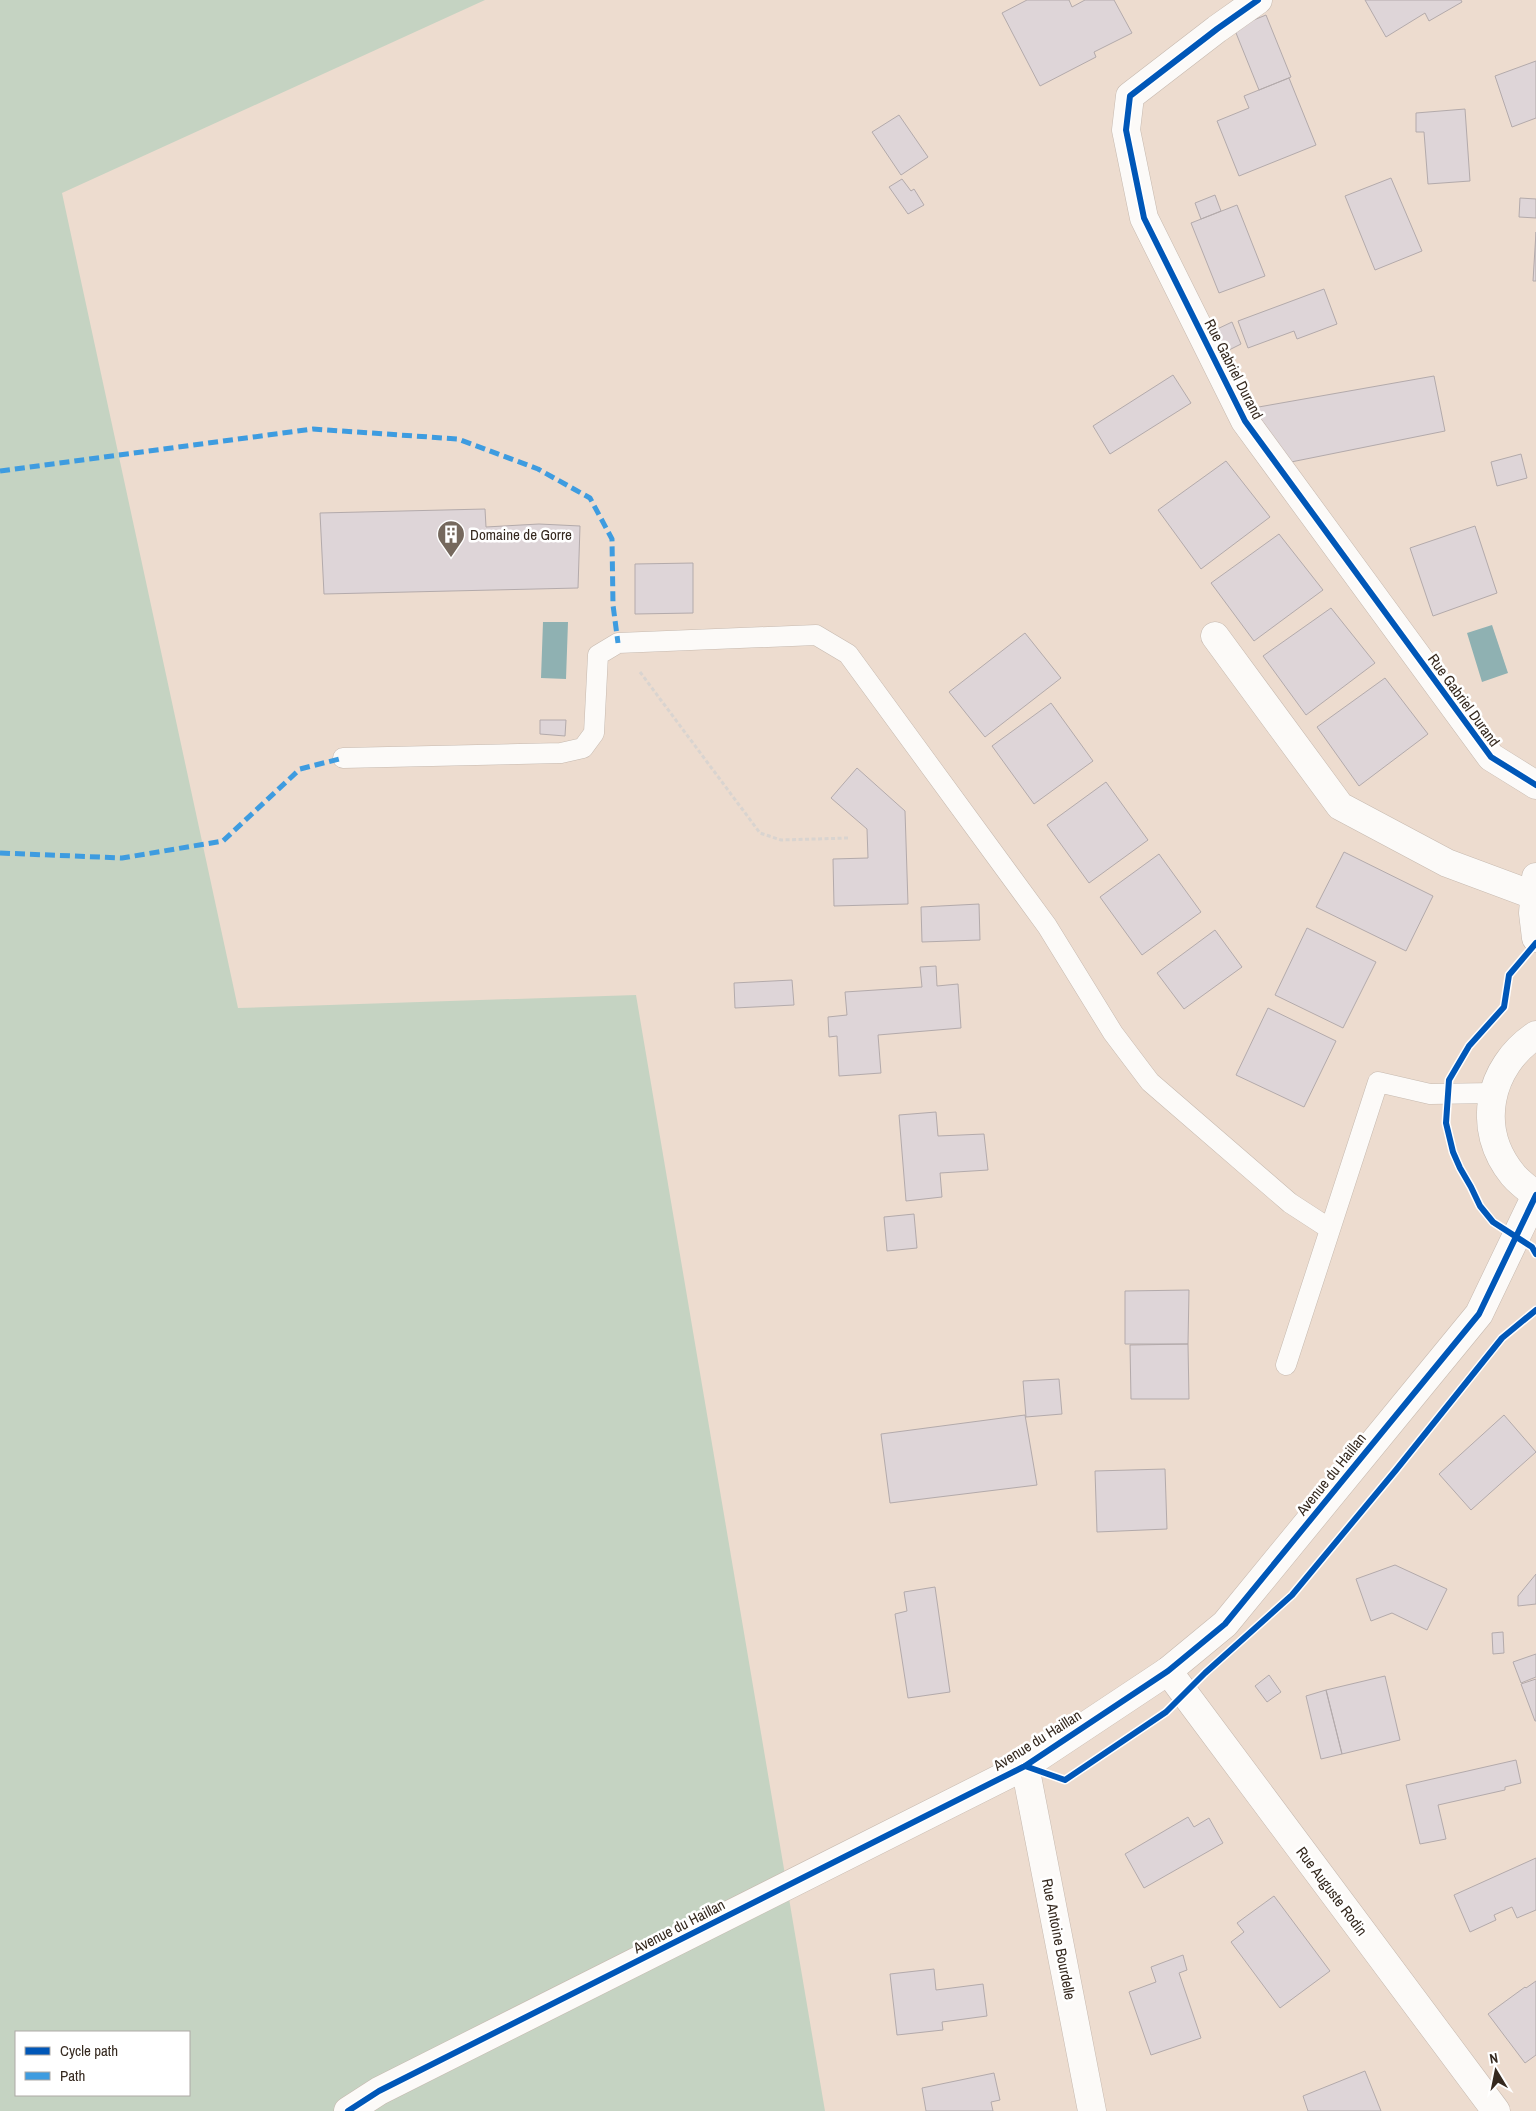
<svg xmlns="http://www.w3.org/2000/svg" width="1536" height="2111" viewBox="0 0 1536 2111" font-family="'Archivo Narrow',sans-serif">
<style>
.green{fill:#c5d3c2;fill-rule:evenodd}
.water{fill:#8fb1b2}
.building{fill:#ded5d8;stroke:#b3aaab}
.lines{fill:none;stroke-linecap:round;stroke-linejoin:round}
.lane-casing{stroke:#c6b9af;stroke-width:21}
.street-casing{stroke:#c6b9af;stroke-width:29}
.secondary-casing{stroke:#c6b9af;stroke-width:29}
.path{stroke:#d9d4d0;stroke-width:3;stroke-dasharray:4 2.5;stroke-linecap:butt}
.lane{stroke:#fcfaf8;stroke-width:20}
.street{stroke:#fcfaf8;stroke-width:28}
.secondary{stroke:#fcfaf8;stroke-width:28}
.quiet{stroke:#3e9ce0;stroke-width:5;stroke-dasharray:10 5;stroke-linecap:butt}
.cycleway-casing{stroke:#fff;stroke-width:9}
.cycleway{stroke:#0057b8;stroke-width:6}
.labels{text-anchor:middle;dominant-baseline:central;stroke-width:5;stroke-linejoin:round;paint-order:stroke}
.street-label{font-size:15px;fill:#35291f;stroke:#fff}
.poi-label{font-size:15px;fill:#35291f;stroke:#fff;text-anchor:start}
</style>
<rect width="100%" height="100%" fill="#eddccf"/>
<!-- green -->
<path class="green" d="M0,0H485L62,193L238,1008L636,995L825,2111H0ZM16,2032H189V2095H16Z"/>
<!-- water -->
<path class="water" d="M543,622H568L566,679L541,678Z
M1492,625L1508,673L1482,682L1467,633Z"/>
<!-- building -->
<path class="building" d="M1027,0H1069L1072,7L1085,0H1114L1132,33L1094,52L1096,57L1040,86L1002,13Z
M1365,0H1461L1462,2L1429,21L1425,13L1386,37Z
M1266,15L1291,77L1259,90L1234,28Z
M1536,61V118L1512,127L1495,76Z
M1289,78L1316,145L1239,176L1217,121L1249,108L1244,96Z
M1465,109L1470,181L1428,184L1424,132H1416V113Z
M899,115L928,157L901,175L872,132Z
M1391,178L1422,251L1375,270L1345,196Z
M902,179L911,191L914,189L924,205L908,214L889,187Z
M1215,195L1221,211L1201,219L1195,203Z
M1520,198L1536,199V218L1519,217Z
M1237,205L1265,276L1219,293L1191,223Z
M1536,232V281H1533Z
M1324,289L1337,324L1297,339L1294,331L1248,348L1238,321Z
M1232,322L1241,344L1223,353L1213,331Z
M1173,375L1191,403L1110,454L1093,426Z
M1434,376L1445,431L1291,462L1253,408Z
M1521,454L1527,478L1497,486L1491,462Z
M1226,461L1270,517L1201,569L1158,510Z
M485,509L486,527L539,524L580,526L578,588L324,594L320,513Z
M1475,526L1497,593L1433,616L1410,548Z
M1279,534L1323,590L1254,641L1211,583Z
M693,563V613L635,614V564Z
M1331,608L1375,663L1306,715L1263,656Z
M1025,633L1061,678L985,737L949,692Z
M1385,678L1428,734L1359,786L1317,727Z
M1051,703L1093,761L1034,804L992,746Z
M540,720H566L565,736L540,734Z
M857,768L905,811L908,904L834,906L833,859L868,858L867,829L831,798Z
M1106,782L1148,840L1089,883L1047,825Z
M1344,852L1433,896L1406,951L1316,907Z
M1159,854L1201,912L1142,955L1100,897Z
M979,904L980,940L922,942L921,907Z
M1307,928L1376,962L1343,1028L1275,995Z
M1215,930L1242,967L1184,1009L1157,973Z
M936,966L937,986L958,984L961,1028L878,1035L881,1073L839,1076L837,1036L829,1037L828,1017L847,1015L845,992L922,987L920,967Z
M792,980L794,1005L735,1008L734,983Z
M1268,1008L1336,1041L1304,1107L1236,1075Z
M936,1112L938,1136L984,1134L988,1170L940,1173L942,1197L906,1201L899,1115Z
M914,1214L917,1248L887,1251L884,1217Z
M1189,1290L1188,1344H1125V1291Z
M1188,1344L1189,1399H1131L1130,1345Z
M1059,1379L1062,1414L1026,1417L1023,1381Z
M1025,1415L1037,1485L890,1503L881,1434Z
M1504,1415L1536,1452L1471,1510L1439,1474Z
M1165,1469L1167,1529L1097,1532L1095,1471Z
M1395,1565L1447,1589L1427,1630L1392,1613L1371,1621L1356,1579Z
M1536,1574V1604L1518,1606V1596Z
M935,1587L950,1692L908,1698L895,1614L907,1611L904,1592Z
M1503,1632L1504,1653L1493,1654L1492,1633Z
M1536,1654V1677L1521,1683L1513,1662Z
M1269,1675L1281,1692L1267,1702L1255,1686Z
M1385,1676L1400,1740L1342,1754L1326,1690Z
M1536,1679V1721H1535L1521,1684Z
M1326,1690L1342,1754L1321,1759L1306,1696Z
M1516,1760L1521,1783L1505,1787V1790L1438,1805L1446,1839L1420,1844L1406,1785Z
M1188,1817L1194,1827L1209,1818L1223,1843L1144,1888L1125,1854Z
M1536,1858V1910L1517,1918L1512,1907L1494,1915L1496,1920L1470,1932L1454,1895Z
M1274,1896L1330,1971L1280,2008L1231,1942L1244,1932L1237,1923Z
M1183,1955L1187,1970L1179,1973L1201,2038L1151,2055L1129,1992L1156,1982L1151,1967Z
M934,1969L936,1990L983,1984L987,2016L942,2022L943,2030L897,2035L890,1974Z
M1536,1981V2055L1525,2063L1488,2014L1525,1987L1526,1988Z
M1365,2071L1381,2111H1308L1303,2096Z
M994,2073L1000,2100L991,2102L993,2111H926L922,2088Z"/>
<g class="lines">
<!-- lane casing -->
<g class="lane-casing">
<path id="lane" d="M343,758L561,753L583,748L594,733L598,655L618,643L816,635L848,654L1047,926L1113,1033L1150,1082L1290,1203L1330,1229
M1286,1365L1378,1082L1430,1094L1493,1093"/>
</g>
<!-- street casing -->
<g class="street-casing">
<path id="street" d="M1258,0L1217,29L1130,96L1126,130L1144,218L1245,421L1491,757L1536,785
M1215,636L1340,806L1447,863L1533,895
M1168,1671L1496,2111
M1025,1766L1092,2111"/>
</g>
<!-- secondary casing -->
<g class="secondary-casing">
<path id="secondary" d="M1536,877L1533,913L1536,938
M1536,1035C1488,1067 1475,1129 1513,1175C1519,1182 1528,1189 1536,1195
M348,2111L379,2091L1025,1766L1168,1671L1225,1624L1479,1314L1536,1195"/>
</g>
<!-- path -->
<path class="path" d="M640,672L760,833L781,840L848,838"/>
<!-- lane -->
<use href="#lane" class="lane"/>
<!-- street -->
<use href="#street" class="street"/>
<!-- secondary -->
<use href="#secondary" class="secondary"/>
<!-- quiet -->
<path class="quiet" d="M0,471L313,429L458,439L538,469L590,498L612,539L613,605L618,643
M0,853L122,858L223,841L300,769L343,758"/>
<!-- cycleway casing -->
<g class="cycleway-casing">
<path id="cycleway" d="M1258,0L1217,29L1130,96L1126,130L1144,218L1245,421L1491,757L1536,785
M1536,943L1509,975L1504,1007L1469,1046L1449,1080L1446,1123L1453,1152L1460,1168L1471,1187L1480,1206L1493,1222L1532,1247L1536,1254
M1025,1766L1065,1780L1166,1712L1205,1673L1292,1595L1396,1470L1502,1338L1536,1310
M348,2111L379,2091L1025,1766L1168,1671L1225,1624L1479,1314L1536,1195"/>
</g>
<!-- cycleway -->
<use href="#cycleway" class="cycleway"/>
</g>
<!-- icons -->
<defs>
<g id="building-pin" transform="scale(1.4375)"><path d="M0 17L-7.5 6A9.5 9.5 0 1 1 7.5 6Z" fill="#75685d" stroke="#fff"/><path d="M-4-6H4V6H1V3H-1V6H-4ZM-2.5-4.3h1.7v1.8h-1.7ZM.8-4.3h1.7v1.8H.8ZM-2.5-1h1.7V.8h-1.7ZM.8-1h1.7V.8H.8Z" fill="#fff"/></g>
</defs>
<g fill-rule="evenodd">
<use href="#building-pin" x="451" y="534"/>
</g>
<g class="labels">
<!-- street labels -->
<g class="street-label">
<text transform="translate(1234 369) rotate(63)">Rue Gabriel Durand</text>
<text transform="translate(1464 700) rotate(54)">Rue Gabriel Durand</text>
<text transform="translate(1331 1474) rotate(-51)">Avenue du Haillan</text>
<text transform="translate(1037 1740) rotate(-32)">Avenue du Haillan</text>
<text transform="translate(1332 1891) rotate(53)">Rue Auguste Rodin</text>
<text transform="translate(679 1926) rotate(-27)">Avenue du Haillan</text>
<text transform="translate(1059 1939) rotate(79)">Rue Antoine Bourdelle</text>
</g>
<!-- poi labels -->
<g class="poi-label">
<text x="470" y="534">Domaine de Gorre</text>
</g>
</g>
<!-- legend -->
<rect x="15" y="2031" width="175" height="65" fill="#ffffff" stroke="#aea9a5"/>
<rect x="25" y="2047" width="25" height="8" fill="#0057b8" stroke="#aea9a5"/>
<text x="60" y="2056" font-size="15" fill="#35291f">Cycle path</text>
<rect x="25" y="2072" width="25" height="8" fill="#3e9ce0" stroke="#aea9a5"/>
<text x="60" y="2081" font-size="15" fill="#35291f">Path</text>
<!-- north arrow -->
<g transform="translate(1496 2071) rotate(350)" stroke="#ffffff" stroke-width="4" paint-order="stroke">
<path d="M0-4L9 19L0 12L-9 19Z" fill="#35291f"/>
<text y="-8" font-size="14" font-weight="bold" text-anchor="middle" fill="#35291f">N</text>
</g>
</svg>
